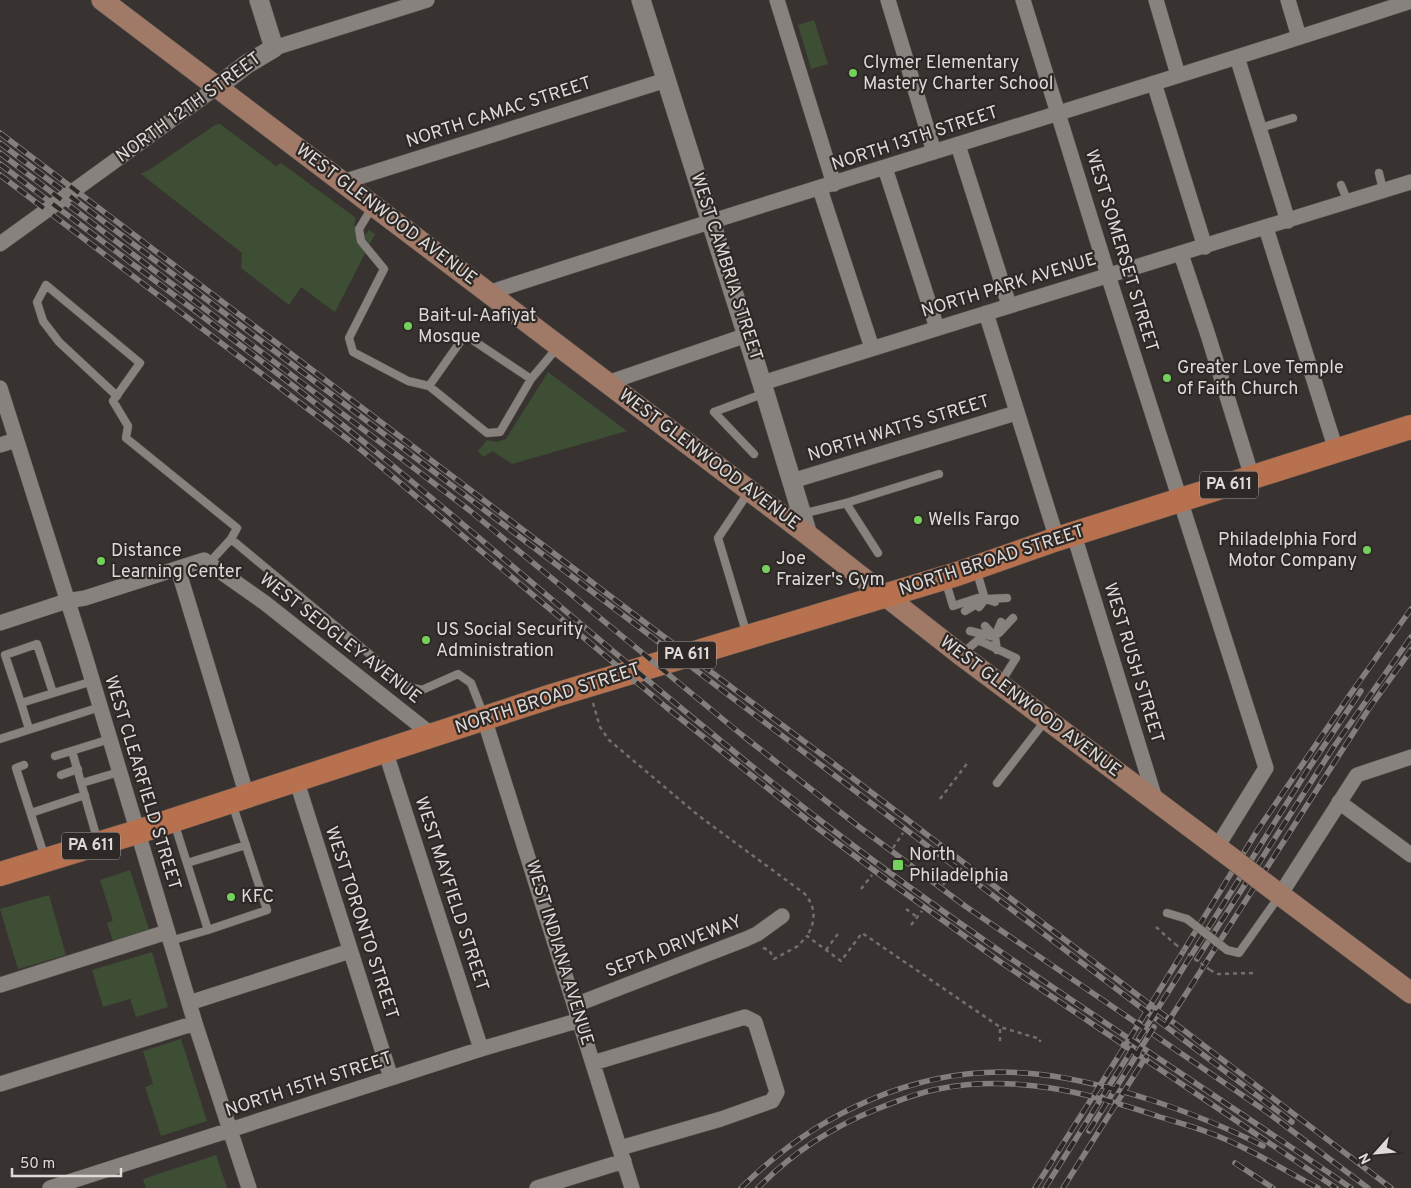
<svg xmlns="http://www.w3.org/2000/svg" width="1411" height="1188" viewBox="0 0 1411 1188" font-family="Overpass,sans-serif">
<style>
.green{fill:#3d4e34}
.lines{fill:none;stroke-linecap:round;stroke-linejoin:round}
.service-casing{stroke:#54504e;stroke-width:9}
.minor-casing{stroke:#54504e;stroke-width:16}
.tertiary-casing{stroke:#54504e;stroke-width:20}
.secondary-casing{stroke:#54504e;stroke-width:22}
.primary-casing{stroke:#54504e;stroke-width:25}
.path{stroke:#746f6d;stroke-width:2.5;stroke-dasharray:4 4;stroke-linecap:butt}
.service{stroke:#88827f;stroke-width:8}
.minor{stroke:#88827f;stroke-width:15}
.tertiary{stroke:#88827f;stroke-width:19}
.secondary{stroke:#a07967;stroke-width:21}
.primary{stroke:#b8714e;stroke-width:24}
.rail-casing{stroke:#837f7d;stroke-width:5.5}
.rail{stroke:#2e2927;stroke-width:4;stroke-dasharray:11;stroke-linecap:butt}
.service-bridge-casing{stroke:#54504e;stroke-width:9;stroke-linecap:butt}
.secondary-bridge-casing{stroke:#54504e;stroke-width:22;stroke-linecap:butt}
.path-bridge{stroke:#746f6d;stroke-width:2.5;stroke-dasharray:4 4;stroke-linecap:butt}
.service-bridge{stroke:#88827f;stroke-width:8}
.secondary-bridge{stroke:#a07967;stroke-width:21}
.poi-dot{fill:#74d25c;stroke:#2e2927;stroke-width:2}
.labels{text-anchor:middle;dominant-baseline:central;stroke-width:4.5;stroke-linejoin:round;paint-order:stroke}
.shield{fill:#2e2927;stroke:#a8a5a3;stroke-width:1}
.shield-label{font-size:16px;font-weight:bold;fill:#dddad8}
.poi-label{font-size:18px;fill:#dddad8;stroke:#2e2927;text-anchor:start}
.street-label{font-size:18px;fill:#dddad8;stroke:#2e2927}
</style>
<rect width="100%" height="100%" fill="#383331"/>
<!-- green -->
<path class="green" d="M814,20L828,64L811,69L798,25Z
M220,124L276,166L281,163L356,218L354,225L365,235L369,230L375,234L335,312L301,287L289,305L241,268L242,253L141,174L152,168L215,125Z
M548,372L627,431L512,464L493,451L483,457L478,451L487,440L496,442L506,439Z
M130,870L150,932L114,944L107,923L113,921L100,880Z
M49,895L66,955L18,969L0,909Z
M152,952L168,1007L136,1017L130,999L103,1007L92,970Z
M181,1039L207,1121L161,1136L145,1087L153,1084L143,1051Z
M216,1155L227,1188H146L143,1179Z"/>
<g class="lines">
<!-- service casing -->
<g class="service-casing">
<path id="service" d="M1260,128L1293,118
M1379,173L1383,190
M1341,185L1348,202
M373,206L359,229L361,241L384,269L349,338L353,352L408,381L429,386L487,433L500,432L531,379L557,348
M429,386L465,335L531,379
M117,396L59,342L43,321L37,302L46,285L140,363L113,401L128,426L126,438L237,528L231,539L409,687L422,690L458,674L471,683L484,716
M754,454L714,412L765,393
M846,503L878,553
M802,510L810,512L846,503L939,474
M209,563L231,539
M945,579L953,606L984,596L976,569
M995,602L985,599L1007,598
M965,611L985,599L979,607
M985,626L995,637L1001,622
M970,631L995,637L997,650
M999,633L1013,618
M747,635L718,538L748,493
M962,654L978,640L1016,658L1001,682
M21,703L5,655L37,644L53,693
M29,729L21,703L93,681
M0,739L100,707
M72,751L98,842
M55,756L110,739
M24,765L16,768L45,858
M61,775L78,769
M82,783L119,772
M997,783L1045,721
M31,813L85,795
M187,863L246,845
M1167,913L1187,919
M208,930L267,910L232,803
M170,941L208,930L174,822
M1227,950L1239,953L1280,895"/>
</g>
<!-- minor casing -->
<g class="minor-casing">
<path id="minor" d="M777,0L834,184
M888,0L934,152
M1023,0L1108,275L1266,768L1217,847
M1156,0L1178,75
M1288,0L1299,37
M274,48L427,0
M1237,57L1288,221
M1154,83L1205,247
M958,145L1009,305
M885,168L937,328
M343,182L666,80
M820,189L872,348
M1266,228L1336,450
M0,244L217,87
M1181,254L1208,335L1252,477
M488,293C795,192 1104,102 1411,1
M986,313L1057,539
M607,383L747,335
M762,383C978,315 1195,249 1411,182
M0,388L82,646L195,1023L249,1188
M0,445L16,440
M792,481L1016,413
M1074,535L1156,802
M178,569L247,796
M0,623L67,601L85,598L204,560L265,603L432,735
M484,718L632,1188
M385,750L481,1049
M296,779L391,1078
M1339,802L1411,855
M1280,895L1357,775L1411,757
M0,985L167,932
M189,1003L350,951
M575,1005L746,939L757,934L782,916
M593,1063L745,1017L755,1022L777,1092L772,1101L721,1119L620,1148
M0,1084L195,1023
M50,1188L481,1049L580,1020
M537,1188L624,1161"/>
</g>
<!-- tertiary casing -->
<g class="tertiary-casing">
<path id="tertiary" d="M641,0L765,393L808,535
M217,87L247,64L274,48L259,0"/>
</g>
<!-- secondary casing -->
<g class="secondary-casing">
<path id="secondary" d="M102,0L808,535L961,655L1233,859
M1263,882L1411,993"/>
</g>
<!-- primary casing -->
<g class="primary-casing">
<path id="primary" d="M0,874L137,832L552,696L957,574L1057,539L1411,427"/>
</g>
<!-- path -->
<path class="path" d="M593,703L600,727L609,740L699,816L805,894C816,908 816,921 807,936
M940,799L969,761
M893,848L903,833
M937,870L948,878
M943,885L953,871
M861,889L872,875
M906,909L917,917
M911,925L922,911
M1156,927L1175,944
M763,948L769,950L774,959L798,946L807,936L841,961L862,933L1000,1027L1040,1039V1042
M826,950L840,931
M1210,970L1218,974L1254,973
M1000,1041V1027"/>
<!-- service -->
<use href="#service" class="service"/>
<!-- minor -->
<use href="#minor" class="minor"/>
<!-- tertiary -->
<use href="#tertiary" class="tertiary"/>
<!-- secondary -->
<use href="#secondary" class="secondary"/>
<!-- primary -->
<use href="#primary" class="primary"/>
<!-- rail casing -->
<g class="rail-casing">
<path id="rail" d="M0,133L647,624L825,757L1391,1188
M0,143L1292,1122
M0,153L469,510L742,735L858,826L965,906L1267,1112L1368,1188
M0,164C131,264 265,360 392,465C537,585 677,709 825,824C994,954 1175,1067 1351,1188
M0,175L354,444L666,707L820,830L891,883L1002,963L1336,1188
M1197,959L1333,748L1411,637
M1166,1025L1368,710L1411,650
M1089,1131L1154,1027
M1235,1163L1273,1188
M741,1188C815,1114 918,1065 1025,1073C1068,1076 1110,1087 1151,1100C1190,1113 1226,1127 1263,1146
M758,1188C792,1153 832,1127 877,1109C897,1101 917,1093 938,1089C1015,1074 1087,1092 1160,1117C1176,1122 1192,1126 1207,1132C1246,1146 1282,1169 1318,1188
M1035,1188L1140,1022L1257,831L1349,696L1411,609
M1045,1188L1307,771L1361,691
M1063,1188L1147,1055"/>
</g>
<!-- rail -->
<use href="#rail" class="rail"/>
<!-- service-bridge casing -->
<g class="service-bridge-casing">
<path id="service-bridge" d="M1187,919L1227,950"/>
</g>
<!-- secondary-bridge casing -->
<g class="secondary-bridge-casing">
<path id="secondary-bridge" d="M1233,859L1263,882"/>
</g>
<!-- path-bridge -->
<path class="path-bridge" d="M1175,944L1210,970"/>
<!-- service-bridge -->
<use href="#service-bridge" class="service-bridge"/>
<!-- secondary-bridge -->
<use href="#secondary-bridge" class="secondary-bridge"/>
</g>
<!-- markers -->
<g class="poi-dot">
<circle cx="853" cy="73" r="5"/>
<circle cx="408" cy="326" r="5"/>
<circle cx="1167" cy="378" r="5"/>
<circle cx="918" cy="520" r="5"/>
<circle cx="1367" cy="550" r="5"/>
<circle cx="101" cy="561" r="5"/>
<circle cx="766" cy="569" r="5"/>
<circle cx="426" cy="640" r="5"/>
<rect x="892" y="859" width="12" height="12" rx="2.5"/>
<circle cx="231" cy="897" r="5"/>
</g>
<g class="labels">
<!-- shield labels -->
<g class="shield">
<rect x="1200" y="471.5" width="58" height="27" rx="4"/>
<rect x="658" y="641.5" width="58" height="27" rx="4"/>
<rect x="62" y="832.5" width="58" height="27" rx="4"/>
</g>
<g class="shield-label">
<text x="1229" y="485">PA 611</text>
<text x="687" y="655">PA 611</text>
<text x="91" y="846">PA 611</text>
</g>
<!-- poi labels -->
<g class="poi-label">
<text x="863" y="63">Clymer Elementary<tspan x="863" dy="21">Mastery Charter School</tspan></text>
<text x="418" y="316">Bait-ul-Aafiyat<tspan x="418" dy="21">Mosque</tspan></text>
<text x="1177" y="368">Greater Love Temple<tspan x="1177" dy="21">of Faith Church</tspan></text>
<text x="928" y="520">Wells Fargo</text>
<text x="1357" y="540" text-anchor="end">Philadelphia Ford<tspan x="1357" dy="21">Motor Company</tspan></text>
<text x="111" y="551">Distance<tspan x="111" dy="21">Learning Center</tspan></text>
<text x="776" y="559">Joe<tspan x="776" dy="21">Fraizer's Gym</tspan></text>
<text x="436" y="630">US Social Security<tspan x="436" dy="21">Administration</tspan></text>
<text x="909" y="855">North<tspan x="909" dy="21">Philadelphia</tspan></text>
<text x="241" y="897">KFC</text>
</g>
<!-- street labels -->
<g class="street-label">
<text transform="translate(189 108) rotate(-36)">NORTH 12TH STREET</text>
<text transform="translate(499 113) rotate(-18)">NORTH CAMAC STREET</text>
<text transform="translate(915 139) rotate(-18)">NORTH 13TH STREET</text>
<text transform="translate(386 215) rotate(37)">WEST GLENWOOD AVENUE</text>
<text transform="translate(1121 251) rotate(73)">WEST SOMERSET STREET</text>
<text transform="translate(726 267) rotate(72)">WEST CAMBRIA STREET</text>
<text transform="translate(1009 286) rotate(-17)">NORTH PARK AVENUE</text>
<text transform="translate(899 429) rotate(-17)">NORTH WATTS STREET</text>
<text transform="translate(709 460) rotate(37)">WEST GLENWOOD AVENUE</text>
<text transform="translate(992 561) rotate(-18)">NORTH BROAD STREET</text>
<text transform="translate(340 639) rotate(38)">WEST SEDGLEY AVENUE</text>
<text transform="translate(1133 663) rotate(73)">WEST RUSH STREET</text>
<text transform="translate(548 699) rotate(-18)">NORTH BROAD STREET</text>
<text transform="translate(1030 707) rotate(37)">WEST GLENWOOD AVENUE</text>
<text transform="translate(142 783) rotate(73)">WEST CLEARFIELD STREET</text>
<text transform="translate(451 894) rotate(72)">WEST MAYFIELD STREET</text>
<text transform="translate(361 923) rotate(72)">WEST TORONTO STREET</text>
<text transform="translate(674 947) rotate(-21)">SEPTA DRIVEWAY</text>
<text transform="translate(559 953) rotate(73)">WEST INDIANA AVENUE</text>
<text transform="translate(309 1085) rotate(-18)">NORTH 15TH STREET</text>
</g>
</g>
<!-- north arrow -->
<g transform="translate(1376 1153) rotate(243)" stroke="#2e2927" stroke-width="4" paint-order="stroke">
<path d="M0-4L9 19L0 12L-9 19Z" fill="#dddad8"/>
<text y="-8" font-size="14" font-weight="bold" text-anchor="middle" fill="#dddad8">N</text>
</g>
<!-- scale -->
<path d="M12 1168v8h109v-8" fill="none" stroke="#dddad8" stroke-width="2.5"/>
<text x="20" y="1168" font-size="15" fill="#dddad8" stroke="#2e2927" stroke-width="4" paint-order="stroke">50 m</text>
</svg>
